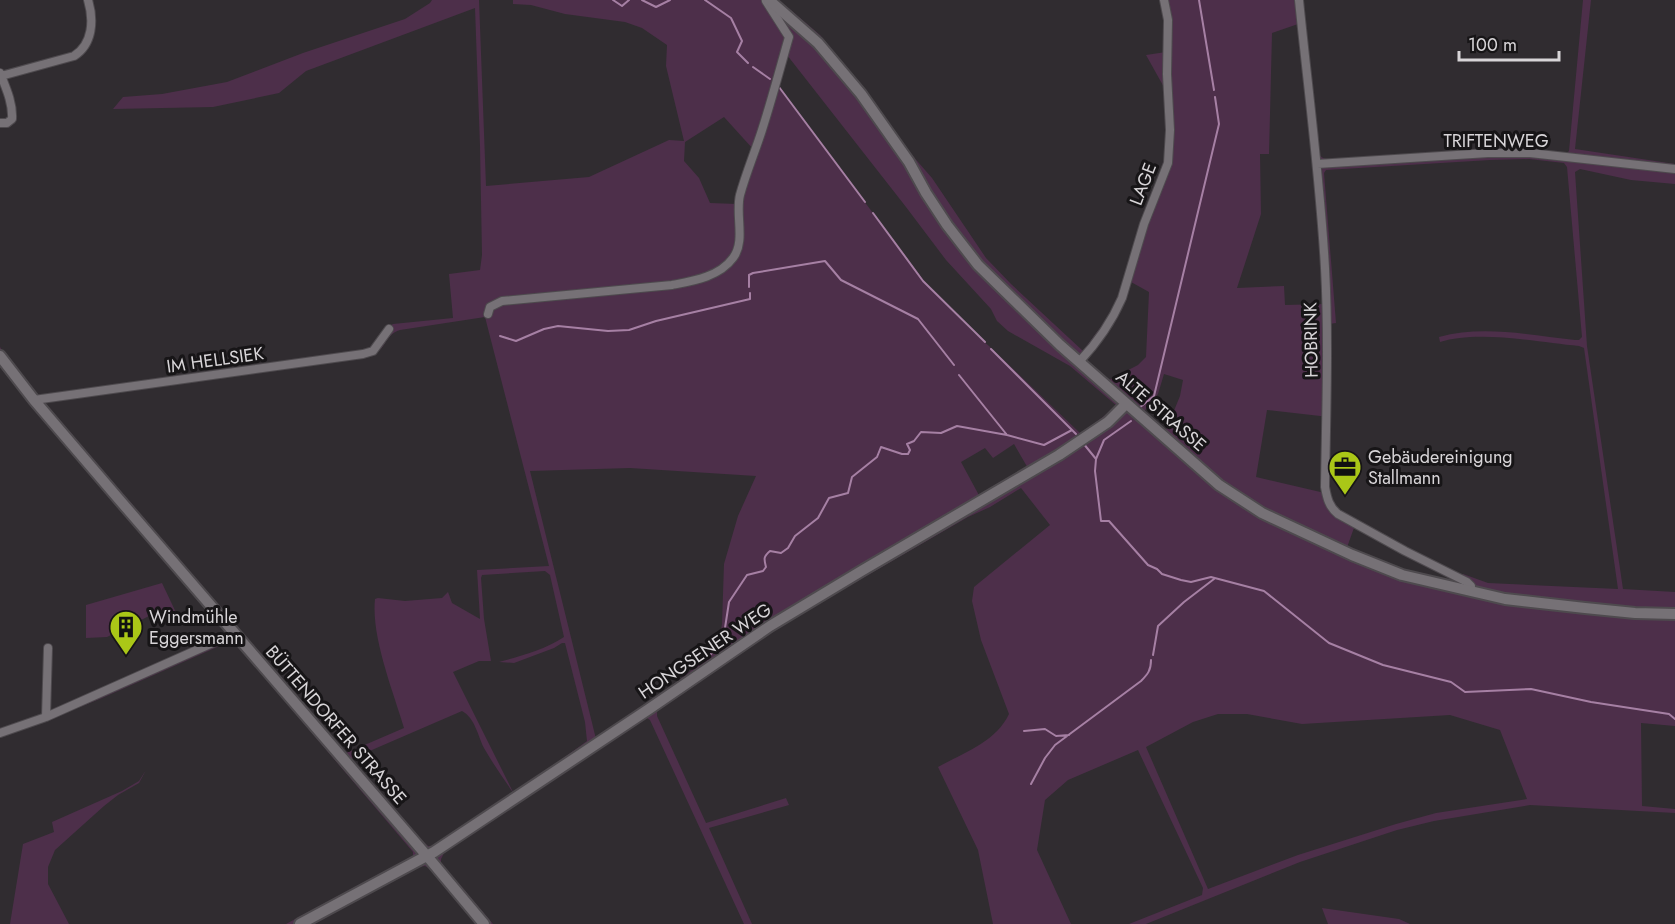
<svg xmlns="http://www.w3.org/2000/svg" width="1675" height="924" viewBox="0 0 1675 924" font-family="Jost,sans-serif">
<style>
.green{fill:#4d2f4a;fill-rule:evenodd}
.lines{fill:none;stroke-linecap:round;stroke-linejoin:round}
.stream{stroke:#a680a4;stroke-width:2}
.street-casing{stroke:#4e4a4e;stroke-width:10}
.secondary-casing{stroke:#4e4a4e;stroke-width:14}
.street{stroke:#767176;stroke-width:8}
.secondary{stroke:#767176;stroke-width:10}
.labels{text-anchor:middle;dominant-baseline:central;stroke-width:6;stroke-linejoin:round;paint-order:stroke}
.street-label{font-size:18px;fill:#d8d5d8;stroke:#171517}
.poi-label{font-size:18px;fill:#d8d5d8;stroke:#171517;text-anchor:start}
</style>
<rect width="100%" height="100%" fill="#302c30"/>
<!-- green -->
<path class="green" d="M432,0H479L486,186L589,177L669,140L684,141L666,66L667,45L642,28L625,22L565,14L531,5L513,4V0H764L787,17L786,6L820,35L850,72L911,154L932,178L986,258L1011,284L1083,351L1114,309L1120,296L1140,223L1164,161L1167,129L1165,89L1146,55L1166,52L1167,21L1161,0H1303L1319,155L1323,158L1327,159L1488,150L1566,154L1569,151L1583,0H1591L1575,149L1675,164V184L1631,180L1580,169L1575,172L1587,346L1623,589L1675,592V726L1641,723L1642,806L1675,809V813L1530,805L1434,821L1397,830L1300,862L1146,924H1129L1202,895L1203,888L1138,750L1068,780L1045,800L1037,850L1071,924H993L978,850L938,767C963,753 996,742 1009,714L981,640L972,601L974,587L1050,525L1021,488L990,507L968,517L771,631L657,710V716L706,823L786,798L789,805L709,828L752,924H744L650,720L647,718L641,719L444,853L441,859V863L493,924H477L432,870L425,866L418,867L314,924H286L413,856V852L233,640L102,698L43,722L227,634L15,385L0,365V347L14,368L38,395L48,396L364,352C378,346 379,331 393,324L453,318L449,274L480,270L482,255L480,146L475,8L306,71L279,93L213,107L113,109L123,97L162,94L227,82L303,53L405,19L430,3ZM1298,24L1322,257L1323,304L1285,305L1284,286L1237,288L1261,214L1260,154H1269L1272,33ZM787,55L906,207L946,260L991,309L997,321L1008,331L1070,366L1117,406L1081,434L989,346L974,333L928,286L778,87ZM724,117L753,149L737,204L710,203L699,178L684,161L685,142ZM1529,159L1564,163L1567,167L1582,337L1579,340H1575C1530,335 1482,325 1439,337L1440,342C1478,330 1538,342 1579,346L1584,348L1618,589L1488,583L1463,574V578L1478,588L1402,576L1345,553L1355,525L1334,508L1329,494L1256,477L1267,410L1329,417V324L1336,323L1324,173L1326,170L1490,160ZM1131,282L1149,292L1146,357L1138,365L1107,381L1085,360C1107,339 1120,309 1131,282ZM485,317L549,566L477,570L480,619L452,603L448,592L442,598L405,601L378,598L375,599C371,637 393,691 404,728L346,753L44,402L373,354C386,350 384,335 400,330ZM1164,374L1183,380L1180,396L1164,435L1142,414L1158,394ZM1014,444L1029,470L981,499L961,462L985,448L993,458ZM630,468L756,476L738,516L724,564L722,624L717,650L659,696L596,739L530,471ZM545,571L550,575L564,637C544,650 521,656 499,662L514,663L554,648L562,643H565L585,722L587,741L514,794L453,672L479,661H491L484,619L481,578L482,575ZM462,711C475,718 478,736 484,748C493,764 504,779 514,794L435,846H428L417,836L351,759ZM1218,714H1247L1302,724L1450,715L1500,730L1527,799L1436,813L1396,824L1298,855L1208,889L1146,747L1193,722Z
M162,583L180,621L155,613L107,637L86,638V605Z
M146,770L139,783L118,795L104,806L55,850L48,867V884L69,924H10L23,844L54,832L52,822L122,791L139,781Z
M1322,908L1399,919L1410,924H1328Z"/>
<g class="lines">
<!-- stream -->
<path class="stream" d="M613,0L622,6L629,0
M642,0L656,7L670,0
M705,0L731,18L742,41L737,52L748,63
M1199,0L1214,90
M753,67L770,79
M779,87L865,202
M873,213L923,281L985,342
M749,287V275L753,273L825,261L841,280L918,319L954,365
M500,336L516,341L544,329L558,326L608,331L629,330L656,321L750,299V293
M991,349L1076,434
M959,375L1007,435L1044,445L1072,430
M1139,408L1154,396L1219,124L1215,97
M1083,443L1096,459L1095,471L1101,521H1109L1148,565L1157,569L1162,574L1181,580L1191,582L1211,577L1264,591L1329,643L1383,665L1451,682L1465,692L1531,689L1591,702L1669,714L1675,719
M1096,459L1104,440L1131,421
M710,655L723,641L729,602L747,575L763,571L766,567C764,559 763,557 770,551L781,553L788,548L795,536L818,518L829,498L848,493L852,477L877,457L881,447L902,454H908L910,450L907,444L914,441L921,432L941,433L957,426L1007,435
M1153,655L1158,626L1184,602L1214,579
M1024,731L1045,729L1056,736L1069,735
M1031,784L1045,758L1055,745L1141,681C1148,674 1151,670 1151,660"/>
<!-- street casing -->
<g class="street-casing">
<path id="street" d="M1299,0C1308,89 1320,178 1325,268C1329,341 1326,414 1325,487C1327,498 1329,507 1338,514L1405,551L1467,582L1471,586L1470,591
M1,76L74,56C93,44 94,20 88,0
M0,123H7L12,119C13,103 6,88 0,73
M1317,164L1488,153H1530L1675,169
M488,314L490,307L502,301L672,285C693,281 719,277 733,258C746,241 735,215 740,195C746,173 755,152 762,130C772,99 780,68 789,37L766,1
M1079,362C1096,344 1112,321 1122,298L1144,224L1168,163L1170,130L1167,74L1168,20L1164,0
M34,400L363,354L373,351L389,329
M46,717L48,648
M0,733L46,717L235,633"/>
</g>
<!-- secondary casing -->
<g class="secondary-casing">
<path id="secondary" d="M769,0L818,43L861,94L909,162L926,193L947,225L978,265L1060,345L1219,485L1262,513L1352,555L1402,575L1505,599L1585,608L1635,613L1675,614
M0,356L34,400L117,497L427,856L484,924
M300,924L434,852L649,709L770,626L863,570L1059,455L1108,422L1126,404"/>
</g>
<!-- street -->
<use href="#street" class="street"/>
<!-- secondary -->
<use href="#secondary" class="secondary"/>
</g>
<!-- icons -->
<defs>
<g id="office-pin" transform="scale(1.725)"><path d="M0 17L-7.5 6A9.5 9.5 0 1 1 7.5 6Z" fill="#aac717" stroke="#171517"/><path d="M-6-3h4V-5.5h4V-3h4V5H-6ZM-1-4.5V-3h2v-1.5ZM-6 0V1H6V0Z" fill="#111"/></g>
<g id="building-pin" transform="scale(1.725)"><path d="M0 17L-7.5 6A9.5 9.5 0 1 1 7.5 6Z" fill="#aac717" stroke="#171517"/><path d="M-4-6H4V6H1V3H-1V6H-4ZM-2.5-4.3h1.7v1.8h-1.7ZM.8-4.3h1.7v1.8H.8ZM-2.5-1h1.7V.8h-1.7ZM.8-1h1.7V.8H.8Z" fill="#111"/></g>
</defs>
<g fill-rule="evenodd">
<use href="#office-pin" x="1345" y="467"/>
<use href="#building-pin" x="126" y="627"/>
</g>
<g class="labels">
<!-- street labels -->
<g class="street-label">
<text x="1496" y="141">TRIFTENWEG</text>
<text transform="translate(1143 184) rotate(-69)">LAGE</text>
<text transform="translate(1311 340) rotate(-91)">HOBRINK</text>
<text transform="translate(215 360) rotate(-8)">IM HELLSIEK</text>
<text transform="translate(1161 411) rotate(41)">ALTE STRASSE</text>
<text transform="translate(705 651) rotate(-34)">HONGSENER WEG</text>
<text transform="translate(336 725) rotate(49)">BÜTTENDORFER STRASSE</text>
</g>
<!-- poi labels -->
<g class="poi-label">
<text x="1368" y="457">Gebäudereinigung<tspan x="1368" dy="21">Stallmann</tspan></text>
<text x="149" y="617">Windmühle<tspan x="149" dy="21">Eggersmann</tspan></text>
</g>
</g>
<!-- scale -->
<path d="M1459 51v9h100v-9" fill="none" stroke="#d8d5d8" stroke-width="3"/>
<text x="1468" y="51" font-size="18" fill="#d8d5d8" stroke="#171517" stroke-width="4.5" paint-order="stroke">100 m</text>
</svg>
